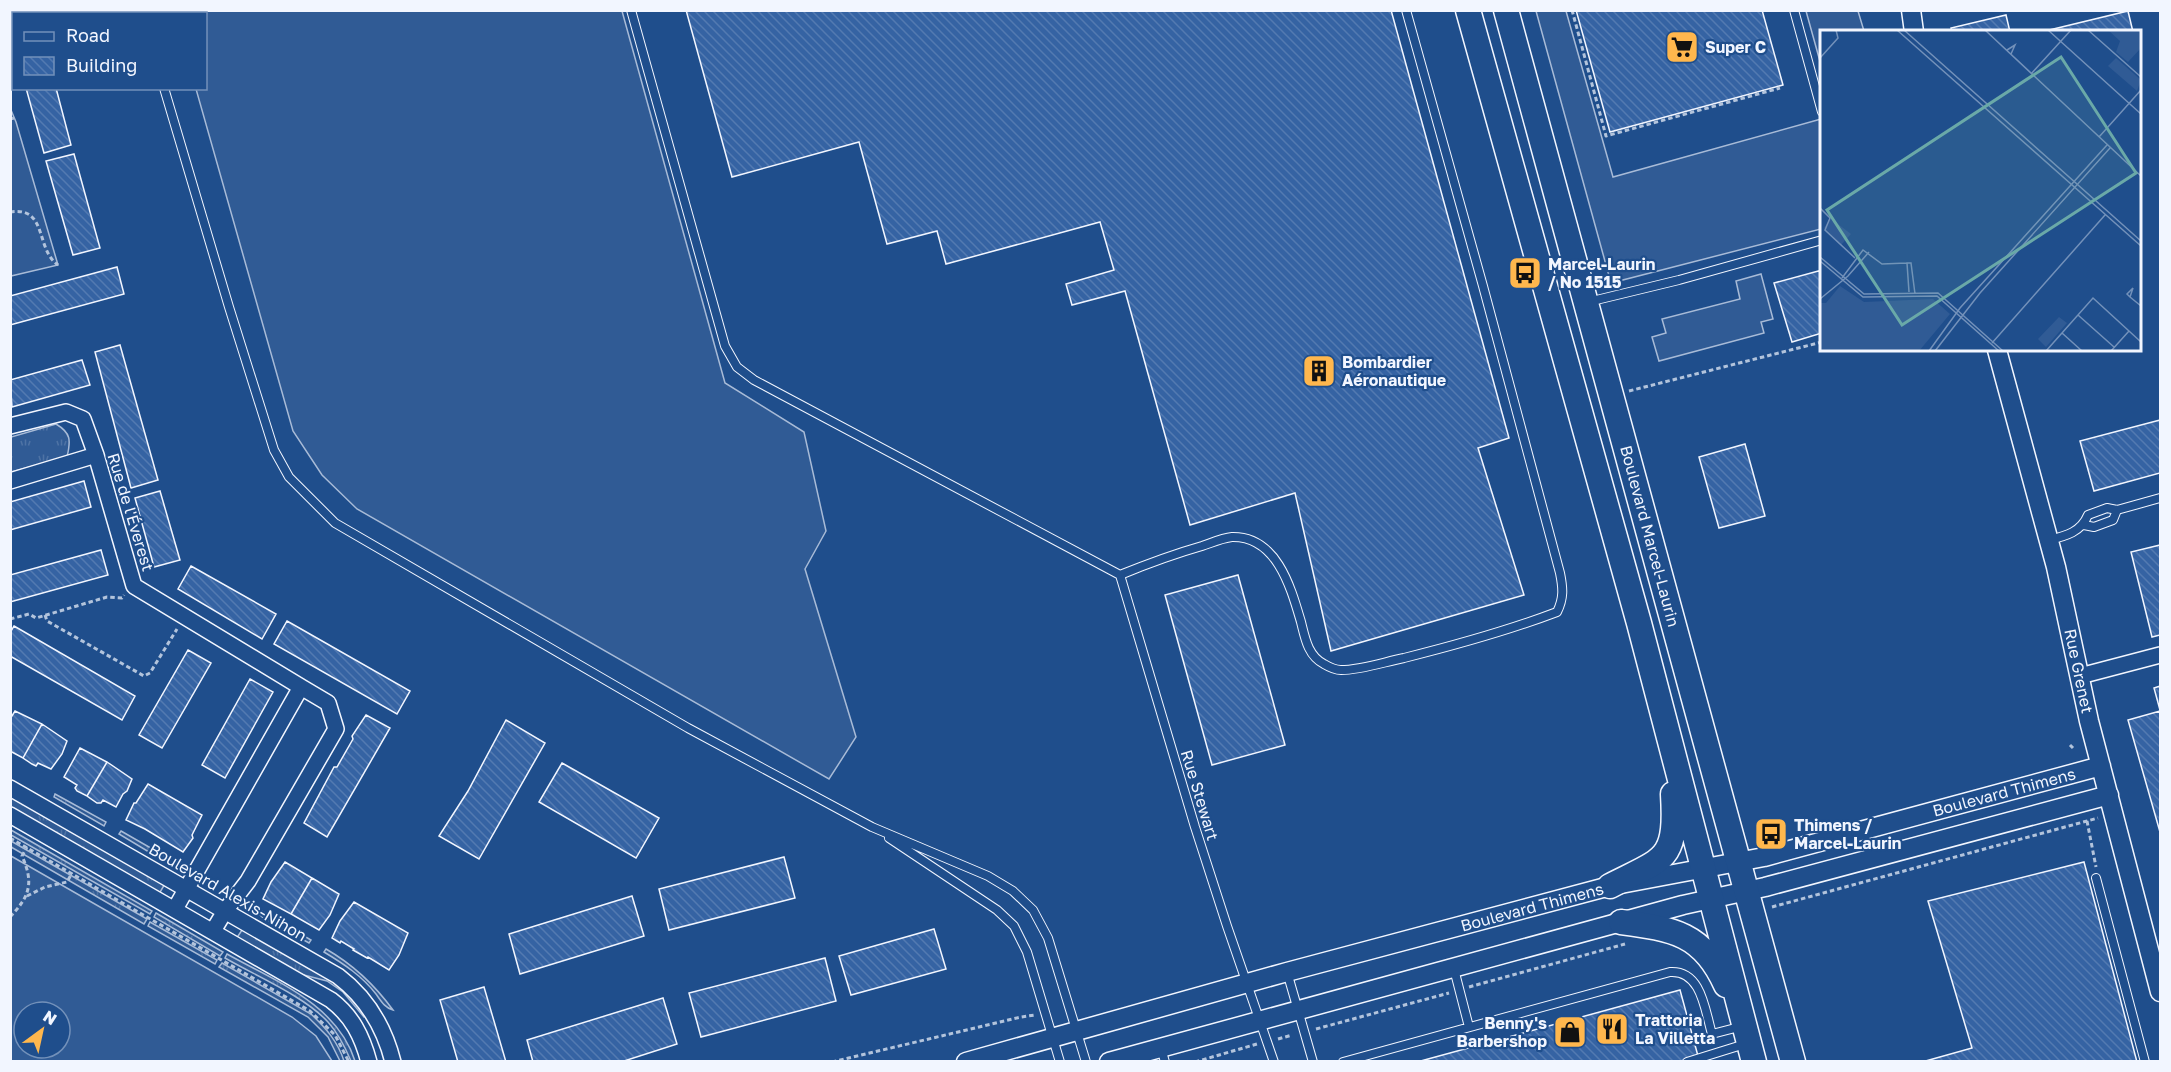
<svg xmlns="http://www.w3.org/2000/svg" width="2171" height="1072" viewBox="0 0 2171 1072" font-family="'Golos Text',sans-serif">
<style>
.grass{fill:url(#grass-tufts);stroke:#a8bbd7;stroke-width:1.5}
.built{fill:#305b95;stroke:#a8bbd7;stroke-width:1.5;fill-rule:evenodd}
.building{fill:url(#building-back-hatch);stroke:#f2f6ff;stroke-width:1.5}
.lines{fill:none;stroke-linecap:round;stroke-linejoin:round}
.service-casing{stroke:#f2f6ff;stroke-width:10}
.minor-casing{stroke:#f2f6ff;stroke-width:18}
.tertiary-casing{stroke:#f2f6ff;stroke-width:21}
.primary-casing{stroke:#f2f6ff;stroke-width:27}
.path{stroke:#b3c4dc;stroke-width:3;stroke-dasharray:4.5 3;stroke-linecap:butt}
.service{stroke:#1f4e8c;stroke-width:8}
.minor{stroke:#1f4e8c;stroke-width:15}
.tertiary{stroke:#1f4e8c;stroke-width:18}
.primary{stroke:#1f4e8c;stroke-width:24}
.labels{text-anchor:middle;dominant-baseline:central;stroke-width:4.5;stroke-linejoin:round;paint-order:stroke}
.poi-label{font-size:16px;font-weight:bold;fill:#f2f6ff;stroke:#1f4e8c;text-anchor:start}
.street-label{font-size:16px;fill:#f2f6ff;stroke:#1f4e8c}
.inset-road{fill:none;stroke:#7391ba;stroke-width:1.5}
.view{fill:#6aa9a8;fill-opacity:0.15;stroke:#6aa9a8;stroke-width:3}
.inset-edge{fill:none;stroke:#f2f6ff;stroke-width:3}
</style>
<defs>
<pattern id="grass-tufts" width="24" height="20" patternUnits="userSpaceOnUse" patternTransform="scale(1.5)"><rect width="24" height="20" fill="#305b95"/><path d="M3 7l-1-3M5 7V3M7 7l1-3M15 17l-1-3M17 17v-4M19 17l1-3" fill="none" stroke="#4e73a5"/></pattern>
<pattern id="building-back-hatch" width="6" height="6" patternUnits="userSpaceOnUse" patternTransform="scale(1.5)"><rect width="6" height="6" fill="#3563a3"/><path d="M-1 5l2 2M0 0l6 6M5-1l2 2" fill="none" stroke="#537ab1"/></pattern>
</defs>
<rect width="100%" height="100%" fill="#1f4e8c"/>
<!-- grass -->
<path class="grass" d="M56,424C71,433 71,440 67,457L11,472V437Z
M11,793L166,882L159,894L11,810Z
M55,794L106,822L104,826L54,797Z
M11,830L152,911L150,914L11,835Z
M121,831L177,863L176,865L159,858L119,834Z
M11,841L147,919L144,924L11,847Z
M258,909L311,940L309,943L262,917L256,911Z
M156,913L223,952L220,956L154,917Z
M150,922L217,960L215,964L148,926Z
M244,927L330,976L368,1014L364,1017L343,992L327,981L300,974L236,939Z
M326,949C354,965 374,984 393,1010C385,1008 381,1001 376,994C362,976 344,964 324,952Z
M227,954C275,981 337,1004 355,1061H351C345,1047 338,1033 328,1022C304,996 256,976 225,958Z
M222,963L311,1014C326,1028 338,1042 344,1061H340L328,1037L308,1017L219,967Z"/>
<!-- built -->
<path class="built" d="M174,11H622L725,383L804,432L826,531L805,569L856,737L829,779L357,509L322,475L293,431L196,89L206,88V14L175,13Z
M1536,11H1566L1613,177L1821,119V229L1611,283Z
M1806,11H1858L1864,31L1822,32L1821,65Z
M11,110L16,122L58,265L11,276Z
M1761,274L1773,319L1761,322L1764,333L1659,361L1652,337L1666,333L1662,319L1740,299L1736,281Z
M11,856L292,1017L316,1036L332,1061H11ZM24,1012H60V1048H24Z"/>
<!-- building -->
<path class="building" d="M10,10H32L33,14H14L12,46Z
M686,10H1391L1509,438L1478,448L1524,595L1331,651L1295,493L1190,525L1125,291L1072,305L1066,284L1114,270L1100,222L946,264L937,231L887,244L859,142L732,177Z
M1576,10H1762L1783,85L1610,132Z
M2128,11L2133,32H2041Z
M2006,15L2010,32H1952L1951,28Z
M26,88H56L71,145L44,153Z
M74,154L100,248L73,255L46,161Z
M117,267L124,294L10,325V296Z
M1822,270V333L1792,342L1774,283Z
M120,345L158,480L131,488L95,352Z
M82,360L90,385L12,407L10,380Z
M2160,420V473L2094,491L2080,441Z
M1745,444L1765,516L1719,528L1699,457Z
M84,481L91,507L10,530V502Z
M160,491L180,560L154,567L135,498Z
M2160,545V635L2152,637L2131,552Z
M101,550L108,575L10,602V575Z
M191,566L276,614L262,639L178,589Z
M1238,575L1285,745L1212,765L1165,595Z
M287,621L410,691L397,714L274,644Z
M14,626L135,696L122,720L10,656V633Z
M188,650L211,663L162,748L139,735Z
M250,679L273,692L225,778L202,765Z
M2160,686V710L2154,688Z
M15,711L42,724L23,758L10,751V719Z
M2160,711V832L2128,720Z
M366,715L390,728L327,837L304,823L334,767H337L353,739L352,736Z
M506,720L545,743L479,859L439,836L468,791Z
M42,724L67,741L62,754L51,769L38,763L36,766L32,764L23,758Z
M80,748L107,762L87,796L77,791L75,788L77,785L64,777Z
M107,762L132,779L127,791L123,794L116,807L103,800L101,803H97L87,796Z
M562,763L659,818L636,858L539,802Z
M148,784L202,815L192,835L193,838L183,852L145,829L126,820L134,803H136Z
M784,857L795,898L669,930L659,889Z
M285,862L312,878L291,914L263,899L271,882Z
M2084,862L2137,1062H1922L1972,1048L1928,901Z
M312,878L339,894L330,915L319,930L291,914Z
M632,896L644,936L520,974L509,934Z
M354,902L408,933L399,955L389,970L368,957L367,958L353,950L354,949L341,941L340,943L332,938L340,921Z
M934,929L946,969L851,995L839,956Z
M825,958L836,1001L701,1037L689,993Z
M484,987L506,1062H458L440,1000Z
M1680,990L1698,1056L1678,1062H1417Z
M663,998L677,1044L621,1062H533L527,1040Z"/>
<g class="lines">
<!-- service casing -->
<g class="service-casing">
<path id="service" d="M141,10L142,14
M631,10L725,346L737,367L754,380L1120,575C1147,564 1174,554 1202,546C1211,543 1222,538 1232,537C1277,536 1291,588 1301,622C1305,638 1308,656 1324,664C1329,667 1336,670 1341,670C1361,670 1384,662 1404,658C1456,645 1507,631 1557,612C1564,598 1563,588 1560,573L1483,286L1406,10
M1794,10L1822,112
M164,88L229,307L274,450L289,477L335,523L688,728L872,827L988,876L1013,891L1033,910L1048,938L1086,1062
M1588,302L1679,280L1822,240
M2084,525L2094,527L2113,520L2117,510
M2049,540C2066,536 2081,532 2088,515L2107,508L2117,510L2160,498
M1120,575L1195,827L1227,926L1274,1062
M889,838L997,910L1014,926L1027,952L1060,1062
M2096,878L2145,1062
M1454,969L1469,1027
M1287,972L1313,1062
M1161,1048L1165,1062
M1343,1062L1670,972C1702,970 1705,1011 1712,1034L1743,1026
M1687,1062L1745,1044"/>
</g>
<!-- minor casing -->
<g class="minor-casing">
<path id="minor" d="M10,426L66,412L83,419L96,455L134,586L301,687
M10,481L96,455
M2080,676L2160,655
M10,788L338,976C367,998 384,1026 393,1062
M10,815L331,1000C352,1016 362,1036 369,1062
M175,909L301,687L328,703L336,729L248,881L225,911L213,931"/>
</g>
<!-- tertiary casing -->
<g class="tertiary-casing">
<path id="tertiary" d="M1911,10L1914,32
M1997,350L2056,567L2089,721L2160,992
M966,1062L1287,972L1610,886L1764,857L2101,766
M1109,1062L1683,905L1765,887L2109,795"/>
</g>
<!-- primary casing -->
<g class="primary-casing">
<path id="primary" d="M1468,10L1639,623L1754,1062
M1506,10L1793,1062
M1610,886C1665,858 1677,861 1673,794
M1621,922C1673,929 1703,933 1726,985"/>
</g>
<!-- path -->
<path class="path" d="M1572,10L1606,136L1780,88
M10,119L14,118
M10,212C48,206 35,249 58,265
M1629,391L1822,342
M45,615L47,621L144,676L150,673L177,629
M10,619L29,614L36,618L107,597L122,598L124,595
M2070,745L2073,748
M2087,821L2096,867
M10,838L310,1011L335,1035L349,1062
M27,896L45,887L67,882L72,873
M1772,907L2098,818
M10,917C30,896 34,883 22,856L27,847
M1469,987L1625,944
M1316,1029L1449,993
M1278,1039L1292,1035
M832,1062L1021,1017L1035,1015
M1195,1062L1257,1044"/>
<!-- service -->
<use href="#service" class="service"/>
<!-- minor -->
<use href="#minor" class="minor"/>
<!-- tertiary -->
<use href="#tertiary" class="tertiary"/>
<!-- primary -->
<use href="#primary" class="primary"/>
</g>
<!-- icons -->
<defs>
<g id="supermarket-square" transform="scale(1.725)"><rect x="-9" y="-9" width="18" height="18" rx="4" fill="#ffb74d" stroke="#1f4e8c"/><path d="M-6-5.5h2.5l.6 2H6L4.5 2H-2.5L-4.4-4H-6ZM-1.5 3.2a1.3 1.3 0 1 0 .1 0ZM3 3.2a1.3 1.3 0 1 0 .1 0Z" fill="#111"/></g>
<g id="bus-square" transform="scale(1.725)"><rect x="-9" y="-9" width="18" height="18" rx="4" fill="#ffb74d" stroke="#1f4e8c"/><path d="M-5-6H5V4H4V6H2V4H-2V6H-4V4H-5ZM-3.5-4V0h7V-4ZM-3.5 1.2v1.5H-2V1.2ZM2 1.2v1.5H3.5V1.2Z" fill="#111"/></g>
<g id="building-square" transform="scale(1.725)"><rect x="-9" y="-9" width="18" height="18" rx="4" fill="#ffb74d" stroke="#1f4e8c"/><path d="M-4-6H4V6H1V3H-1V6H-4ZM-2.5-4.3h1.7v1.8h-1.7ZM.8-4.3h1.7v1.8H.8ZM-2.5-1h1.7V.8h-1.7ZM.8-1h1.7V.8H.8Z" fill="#111"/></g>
<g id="restaurant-square" transform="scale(1.725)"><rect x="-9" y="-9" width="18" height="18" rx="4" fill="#ffb74d" stroke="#1f4e8c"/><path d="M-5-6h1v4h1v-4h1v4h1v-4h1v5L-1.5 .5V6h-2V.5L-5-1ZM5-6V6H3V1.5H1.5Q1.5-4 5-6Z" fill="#111"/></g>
<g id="shop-square" transform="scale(1.725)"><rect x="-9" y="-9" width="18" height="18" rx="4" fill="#ffb74d" stroke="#1f4e8c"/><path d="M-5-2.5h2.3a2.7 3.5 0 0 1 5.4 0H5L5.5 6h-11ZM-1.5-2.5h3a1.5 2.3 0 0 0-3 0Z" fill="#111"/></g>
</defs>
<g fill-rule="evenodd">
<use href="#supermarket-square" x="1682" y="47"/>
<use href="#bus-square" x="1525" y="273"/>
<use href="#building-square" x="1319" y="371"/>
<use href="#bus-square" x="1771" y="834"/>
<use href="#restaurant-square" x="1612" y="1029"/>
<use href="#shop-square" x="1570" y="1032"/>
</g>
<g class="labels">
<!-- poi labels -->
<g class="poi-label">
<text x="1705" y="47">Super C</text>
<text x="1548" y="264">Marcel-Laurin<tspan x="1548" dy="18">/ No 1515</tspan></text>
<text x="1342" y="362">Bombardier<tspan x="1342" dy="18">Aéronautique</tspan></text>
<text x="1794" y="825">Thimens /<tspan x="1794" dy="18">Marcel-Laurin</tspan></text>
<text x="1635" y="1020">Trattoria<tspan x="1635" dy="18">La Villetta</tspan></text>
<text x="1547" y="1023" text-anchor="end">Benny's<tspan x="1547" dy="18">Barbershop</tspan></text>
</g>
<!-- street labels -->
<g class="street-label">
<text transform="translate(131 512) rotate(73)">Rue de l'Éverest</text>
<text transform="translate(1650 536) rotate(75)">Boulevard Marcel-Laurin</text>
<text transform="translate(2079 671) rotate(78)">Rue Grenet</text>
<text transform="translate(2004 792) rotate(-15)">Boulevard Thimens</text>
<text transform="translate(1200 795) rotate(73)">Rue Stewart</text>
<text transform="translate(228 892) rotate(30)">Boulevard Alexis-Nihon</text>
<text transform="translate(1532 907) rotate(-15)">Boulevard Thimens</text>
</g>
</g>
<!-- overview -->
<g transform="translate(1820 30)">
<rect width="321" height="321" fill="#1f4e8c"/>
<path d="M288,0H321V18L308,32L296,22L300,11ZM296,28L321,50L317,61L288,36ZM10,188L31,204L21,215L4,198ZM20,256L44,272L113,269L130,284L99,321H0V273H6ZM239,287L247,293L226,317L218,309Z" fill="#305b95"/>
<path class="inset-road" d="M77,0L321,216M84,0L321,211M165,0L321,146M228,0L321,84M268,0L321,47M187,20L195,15L191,24M0,28L18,8L16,0M211,44L251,0M279,107L321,60M0,178L10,188L5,200L35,228M0,227L44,264L118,263L183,321M0,231L43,267L117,266L179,321M22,248L43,220L62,234L87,233M89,262L87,233H91L95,264M310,267L313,258L307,264L310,267L321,276M0,269L28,246L49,222M258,285L294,317M242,303L262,321M172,313L285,185M109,321L140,278L287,115M115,321L160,263L290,118M226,321L273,268L321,312M291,321L309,301"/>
<path class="view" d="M241,27L316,143L82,295L7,180Z"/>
<rect width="321" height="321" class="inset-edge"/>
</g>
<!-- border -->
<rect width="2171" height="1072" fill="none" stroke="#f2f6ff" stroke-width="24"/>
<!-- legend -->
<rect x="12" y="12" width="195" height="78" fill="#1f4e8c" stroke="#7391ba" stroke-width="1.5"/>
<rect x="24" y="32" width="30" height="9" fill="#1f4e8c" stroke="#7391ba" stroke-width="1.5"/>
<text x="66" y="42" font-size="18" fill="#f2f6ff">Road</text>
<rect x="24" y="57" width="30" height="18" fill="url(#building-back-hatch)" stroke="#7391ba" stroke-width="1.5"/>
<text x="66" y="72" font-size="18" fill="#f2f6ff">Building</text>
<!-- north arrow -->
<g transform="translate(42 1030) rotate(33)"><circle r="28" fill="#1f4e8c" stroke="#7391ba" stroke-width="1.5"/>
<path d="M0-4.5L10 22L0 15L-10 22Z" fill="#ffb74d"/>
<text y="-9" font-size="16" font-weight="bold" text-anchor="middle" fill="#f2f6ff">N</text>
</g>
</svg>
